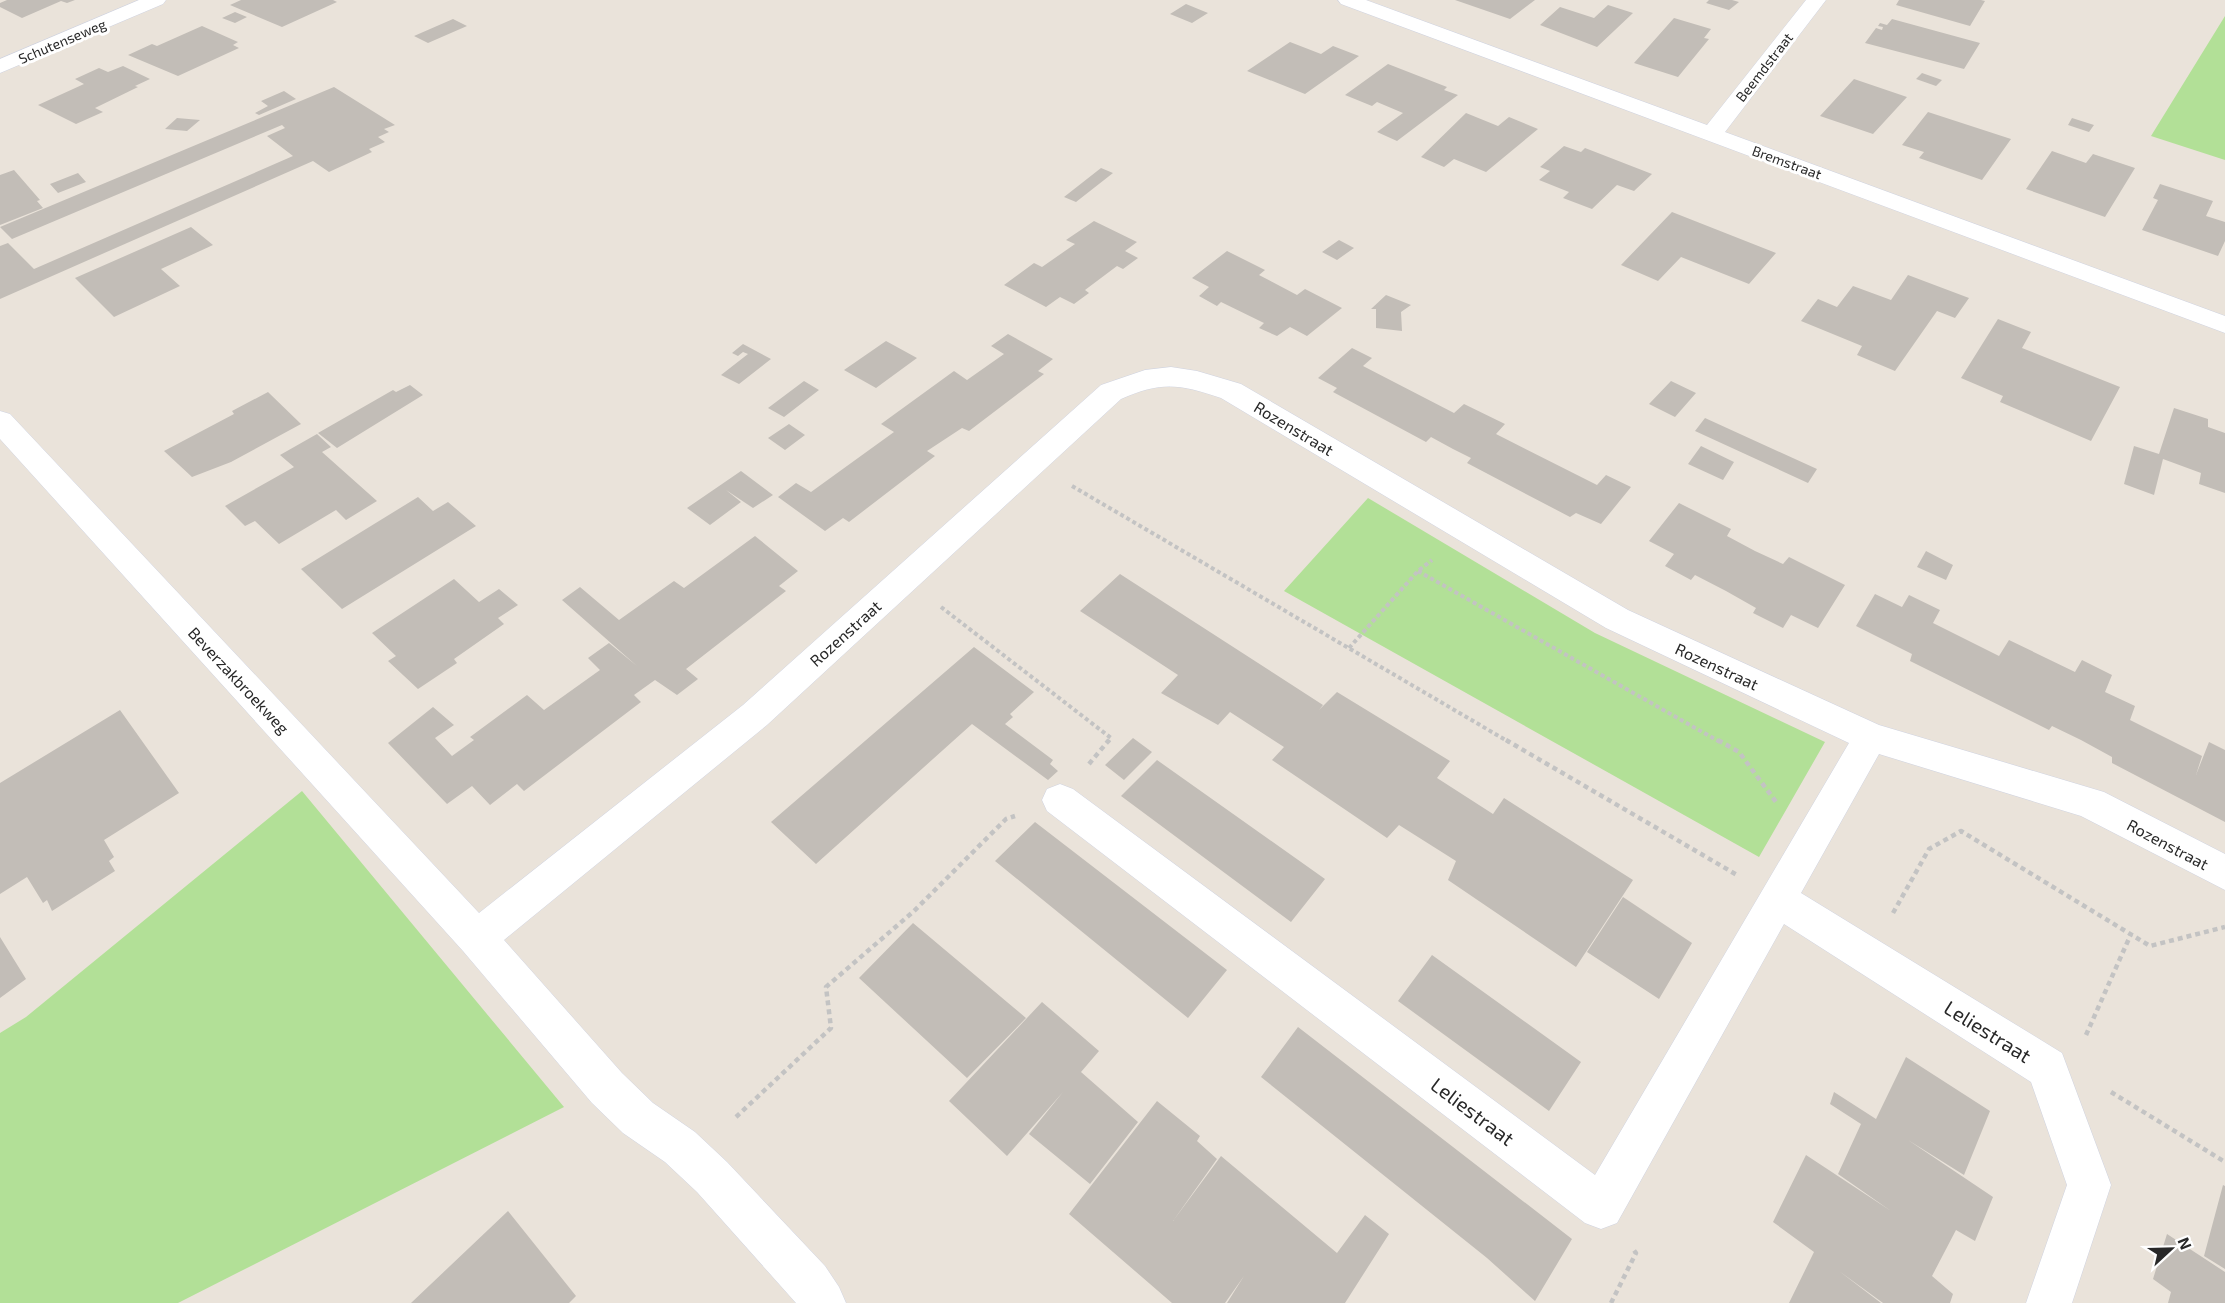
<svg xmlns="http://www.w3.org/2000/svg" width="2225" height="1303" viewBox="0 0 2225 1303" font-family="'Exo 2',sans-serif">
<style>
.green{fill:#b2e097}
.building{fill:#c2bdb7}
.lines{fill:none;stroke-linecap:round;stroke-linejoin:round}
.minor-casing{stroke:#cfd3e1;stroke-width:1}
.path-far1{stroke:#c3c3c3;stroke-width:4;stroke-dasharray:4 3;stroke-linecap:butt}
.path{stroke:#c3c3c3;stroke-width:4.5;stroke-dasharray:5 4;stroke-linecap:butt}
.minor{fill:#fff;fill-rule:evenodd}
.labels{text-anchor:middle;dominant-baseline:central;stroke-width:6;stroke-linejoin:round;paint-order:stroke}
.far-street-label{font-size:14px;fill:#282828;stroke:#fff}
.street-label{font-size:16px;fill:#282828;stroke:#fff}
.near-street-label{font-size:20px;fill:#282828;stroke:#fff}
</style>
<rect width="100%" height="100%" fill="#eae3da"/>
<!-- green -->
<path class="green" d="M2225,16V160L2151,136Z
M1368,498L1595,633L1825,742L1759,857L1284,591Z
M302,791L564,1107L178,1303H0V1033L26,1017Z"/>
<!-- building -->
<path class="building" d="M7,0H75L67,3L61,1L22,18L0,7V3Z
M241,0H333L337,2L282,27L230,5Z
M1455,0H1535L1510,19Z
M1709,0H1732L1739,2L1729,10L1706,3Z
M1899,0H1981L1985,1L1970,26L1896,5Z
M1186,4L1208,13L1192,23L1170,14Z
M1608,5L1633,13L1597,47L1540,25L1560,7L1594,18Z
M235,12L247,17L235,23L222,18Z
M1674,18L1711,29L1704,38L1709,39L1678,77L1634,63Z
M453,19L467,26L428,43L414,36Z
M1892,19L1980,43L1964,69L1865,43L1876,28L1882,30L1883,27L1878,26L1880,23L1887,25Z
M202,26L238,42L233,45L239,48L178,76L128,55L152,44L157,46Z
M1290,42L1321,54L1333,46L1359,56L1305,94L1247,71Z
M1388,64L1447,87L1444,90L1458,95L1397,141L1377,132L1403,113L1377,102L1372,106L1345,95Z
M123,66L150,79L135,86L138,87L95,108L103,112L76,124L38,105L84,84L75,79L99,68L108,72Z
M1922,73L1942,80L1936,86L1916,79Z
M1854,79L1907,97L1873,134L1820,116Z
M334,87L395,125L384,129L389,132L378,137L385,142L369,149L372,152L329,172L313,161L0,299V246L8,243L34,269L293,156L267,136L285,128L282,125L12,239L0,227Z
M284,91L296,99L259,115L255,113L268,106L261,101Z
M1928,112L2011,139L1982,180L1919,158L1924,152L1902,145Z
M1466,113L1498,126L1509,117L1538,129L1486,172L1454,159L1444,167L1421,157Z
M177,118L200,120L187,131L165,129Z
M2072,118L2094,125L2089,132L2068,125Z
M1564,146L1581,152L1585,148L1652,174L1634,191L1617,185L1592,209L1563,198L1569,192L1539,180L1550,171L1540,167Z
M2052,151L2086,163L2093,154L2135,168L2105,217L2026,189Z
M1101,168L1113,173L1076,202L1064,197Z
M14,170L40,200L37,201L43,208L0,225V175Z
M78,173L86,182L58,193L50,184Z
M2160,184L2213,201L2206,216L2225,222V241L2218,256L2142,230L2158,200L2153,198Z
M1672,212L1776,253L1749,284L1681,257L1658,281L1621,265Z
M1094,221L1137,242L1125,251L1138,258L1123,269L1117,266L1085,290L1089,293L1074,304L1060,297L1046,307L1004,285L1034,263L1042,267L1075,244L1066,240Z
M191,227L213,245L161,269L180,286L114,317L75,278Z
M1339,240L1354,248L1337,260L1322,252Z
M1227,251L1265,270L1259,275L1297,295L1305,289L1342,308L1307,336L1290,327L1277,336L1259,328L1264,323L1221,302L1217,306L1199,296L1209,287L1192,278Z
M1908,275L1969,298L1955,318L1937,311L1895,371L1857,355L1862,346L1801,321L1818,299L1837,307L1853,286L1891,300Z
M1386,295L1411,305L1401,312L1402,331L1376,328V309H1371Z
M1998,319L2031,332L2022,348L2120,387L2091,441L2000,402L2003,396L1961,378Z
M1008,334L1053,359L1038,371L1044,374L969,431L962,428L927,451L935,456L849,522L843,518L825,531L778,497L796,483L811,492L894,432L881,424L954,371L967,380L1004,354L991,346Z
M886,341L917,358L876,388L844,370Z
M743,344L771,359L739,384L721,375L748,354L743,352L738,356L732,353Z
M1352,348L1372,358L1363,366L1454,413L1464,404L1505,424L1496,434L1597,485L1606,475L1631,487L1601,524L1576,513L1570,517L1467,463L1471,458L1453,449L1431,437L1426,442L1333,392L1337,388L1318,378Z
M804,381L819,390L784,417L768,408Z
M1671,381L1696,393L1675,417L1649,404Z
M410,385L423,395L337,448L318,433L393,390L396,392Z
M268,392L301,424L231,462L192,477L164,451L234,414L232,411Z
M2174,408L2208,419V427L2225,433V493L2199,484L2201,473L2163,459L2154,495L2124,484L2134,446L2159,454Z
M1705,418L1817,469L1808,483L1695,431Z
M789,424L805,435L785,450L768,438Z
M317,434L331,447L322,452L377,501L346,520L336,510L279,544L255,521L245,526L225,506L294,467L280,455Z
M1701,446L1734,462L1723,480L1688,464Z
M741,471L773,495L753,508L726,490L741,502L710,525L687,508Z
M418,497L433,511L448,502L476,526L342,609L301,569Z
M1679,503L1731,529L1727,536L1755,551L1783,564L1789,557L1845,585L1818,628L1791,615L1783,628L1753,613L1756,608L1726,591L1695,575L1691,580L1665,566L1674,554L1649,541Z
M755,536L798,571L779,586L786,591L686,669L698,679L677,695L655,680L634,695L641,702L524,791L517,784L490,805L472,786L447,804L388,743L433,707L454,725L435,738L452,756L474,740L470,737L527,695L544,710L600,670L588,658L609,643L637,666L562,600L580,587L619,620L674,581L684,588Z
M1926,551L1953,565L1946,580L1917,567Z
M1120,574L1323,705L1319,710L1337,692L1450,761L1437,778L1493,814L1504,798L1633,880L1576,967L1448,880L1456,861L1399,825L1387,838L1272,760L1284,747L1230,712L1218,725L1161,693L1178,675L1080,611Z
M454,579L479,602L499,589L518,605L498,618L504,624L454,659L457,663L418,689L388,661L396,656L372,633Z
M1875,594L1902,607L1909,595L1940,610L1933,623L1999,656L2009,640L2075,672L2082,660L2112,675L2105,692L2135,706L2130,720L2202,756L2196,775L2209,742L2225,750V822L2112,763V757L2081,740L2052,726L2049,730L1910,661L1912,654L1856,626Z
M974,647L1034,692L1010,714L1013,717L1005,724L1053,760L1050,764L1058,771L1048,780L972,724L816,864L771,822Z
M120,710L179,793L104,840L114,857L109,861L115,871L52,911L47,900L43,903L27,877L0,894V783Z
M1133,738L1152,752L1124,780L1105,765Z
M1157,760L1325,879L1291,922L1121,796Z
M1035,822L1227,970L1188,1018L995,861Z
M1623,897L1692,943L1659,999L1587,952Z
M913,923L1026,1018L967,1078L859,978Z
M0,937L26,979L0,998Z
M1432,955L1581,1062L1549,1111L1398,1001Z
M1042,1002L1099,1051L1081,1072L1138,1122L1090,1184L1029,1134L1063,1092L1007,1156L949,1101Z
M1298,1027L1572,1239L1535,1301L1487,1258L1261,1077Z
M1906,1057L1990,1111L1964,1175L1908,1140L1993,1197L1975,1241L1956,1230L1932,1276L1953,1294L1950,1303H1883L1839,1271L1881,1303H1789L1814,1252L1773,1222L1806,1155L1891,1211L1838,1174L1861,1124L1830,1104L1834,1092L1876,1119Z
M1157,1101L1200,1136L1197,1141L1217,1159L1173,1221L1221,1156L1337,1253L1365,1215L1389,1234L1345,1303H1227L1244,1276L1225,1303H1172L1069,1214Z
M2223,1185L2225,1186V1269L2204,1256Z
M508,1211L576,1296L569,1303H411Z
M2167,1234L2225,1272V1303H2168L2171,1292L2153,1279Z"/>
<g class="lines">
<!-- minor casing -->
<g class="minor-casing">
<path id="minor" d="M139,0H166L163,4L0,73V59Z
M1338,0H1366L1707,125L1806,0H1826L1725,132L2225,316V333L1341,4Z
M1171,367L1197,371L1241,384L1628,610L1879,725L2104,792L2225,854V890L2081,816L1879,754L1801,893L2062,1053L2111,1185L2072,1303H2026L2067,1185L2031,1082L1784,924L1617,1223L1601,1229L1585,1223L1047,811L1042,800L1047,789L1060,784L1073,789L1595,1175L1849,743L1606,628L1221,398C1180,384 1161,381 1121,399L767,725L504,940L622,1073L653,1103L695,1132L727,1162L825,1266L839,1287L846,1303H796L697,1192L665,1162L623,1133L592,1103L463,951L0,439V411L10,414L479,913L743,705L1101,385L1145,370Z"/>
</g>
<!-- path-far1 -->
<path class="path-far1" d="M1072,486L1509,742
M1418,571L1720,742
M941,607L1111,738L1108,742
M1349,648L1418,571L1432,560"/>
<!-- path -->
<path class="path" d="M1506,740L1737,875
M1718,740L1739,752L1776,802
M1089,764L1109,740
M1893,913L1929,849L1961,831L2150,946L2225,927
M2086,1035L2131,934
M2111,1092L2225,1162
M736,1117L831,1028L826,987L914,911L1006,819L1015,816
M1611,1303L1636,1253L1633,1249"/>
<!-- minor -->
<use href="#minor" class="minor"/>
</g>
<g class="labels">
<!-- far-street labels -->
<g class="far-street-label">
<text transform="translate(62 41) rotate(-23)">Schutenseweg</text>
<text transform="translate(1764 67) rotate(-52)">Beemdstraat</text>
<text transform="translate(1787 162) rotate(20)">Bremstraat</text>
</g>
<!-- street labels -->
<g class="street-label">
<text transform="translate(1294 428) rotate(31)">Rozenstraat</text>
<text transform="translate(845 633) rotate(-42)">Rozenstraat</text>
<text transform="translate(1717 666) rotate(25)">Rozenstraat</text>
<text transform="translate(239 680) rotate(47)">Beverzakbroekweg</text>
<text transform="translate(2168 844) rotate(28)">Rozenstraat</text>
</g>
<!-- near-street labels -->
<g class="near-street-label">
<text transform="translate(1988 1031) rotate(32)">Leliestraat</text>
<text transform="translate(1473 1111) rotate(37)">Leliestraat</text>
</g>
</g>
<!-- north arrow -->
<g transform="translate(2171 1249) rotate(68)" stroke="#ffffff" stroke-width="4.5" paint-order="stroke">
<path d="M0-4.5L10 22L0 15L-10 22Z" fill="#282828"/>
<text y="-9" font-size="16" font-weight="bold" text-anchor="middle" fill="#282828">N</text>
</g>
</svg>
